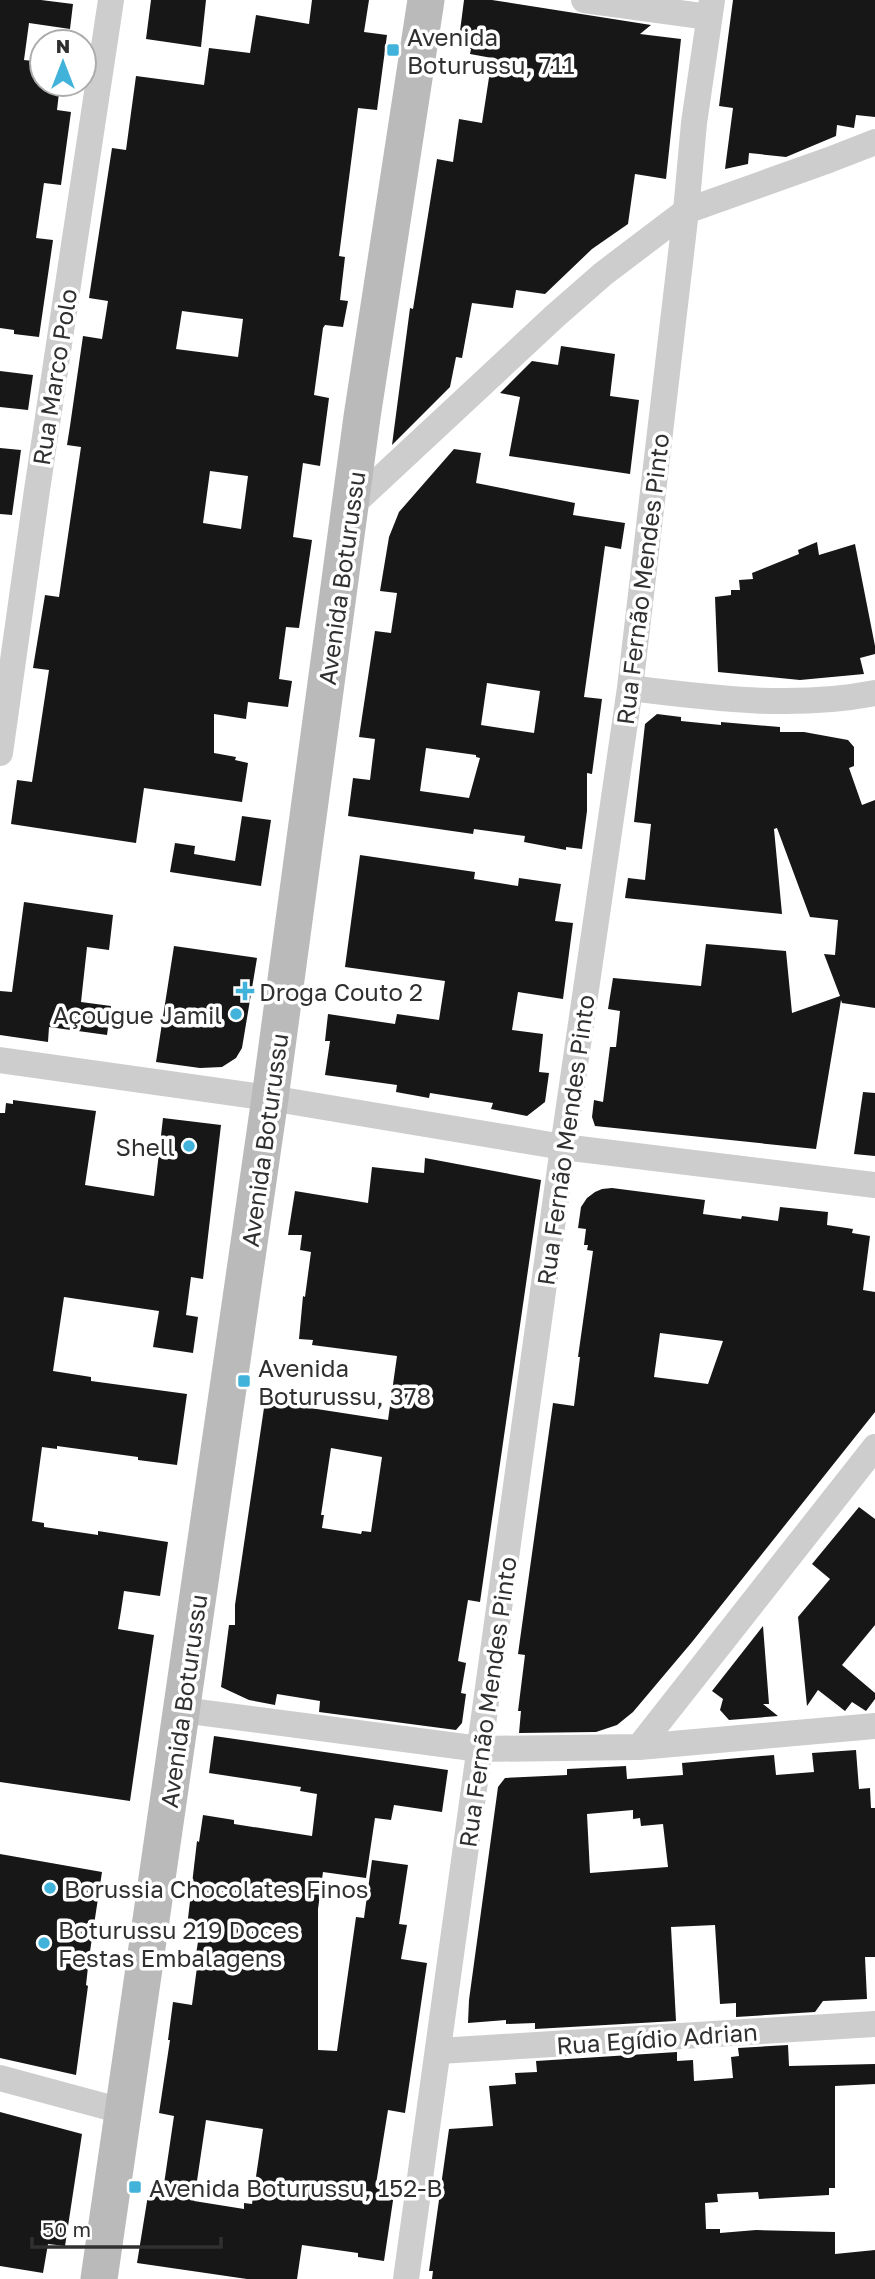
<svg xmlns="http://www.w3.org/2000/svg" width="875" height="2279" viewBox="0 0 875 2279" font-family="'Golos Text',sans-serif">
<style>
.building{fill:#171717;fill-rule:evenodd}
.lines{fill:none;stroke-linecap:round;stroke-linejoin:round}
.minor{stroke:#cdcdcd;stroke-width:26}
.secondary{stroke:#bababa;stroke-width:37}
.poi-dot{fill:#41b2d9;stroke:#fff;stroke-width:2.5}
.labels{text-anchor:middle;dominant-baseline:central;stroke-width:7;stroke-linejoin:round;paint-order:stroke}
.poi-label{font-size:24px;fill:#303030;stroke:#fff;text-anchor:start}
.street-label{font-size:24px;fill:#303030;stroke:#fff}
</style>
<rect width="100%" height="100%" fill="#fff"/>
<!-- building -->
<path class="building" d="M0,0H41L73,4L70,29L29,23L24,60L42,62V84H60L57,110L71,112L61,185L44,183L36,238L53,240L39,337L14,334V330L0,328Z
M151,0H206L201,47L146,39Z
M312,0H369L364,32L387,35L377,110L358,108L339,256L345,257L340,300L348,301L343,327L325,325L323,328L314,395L329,398L320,466L303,463L293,537L312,540L299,628L286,627L279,679L292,681L288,707L248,702L246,719L214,714V753L236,757L235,760L248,763L242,802L144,788L136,843L11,824L17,780L32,782L49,670L33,668L45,595L59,597L81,447L67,445L70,426L83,336L102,339L108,301L89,298L112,148L126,150L136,76L204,85L209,48L250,53L256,15L309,24ZM182,311L243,319L238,357L176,349ZM210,471L248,476L241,529L203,523Z
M464,0H492L651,25L640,34L681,39L666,179L635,174L628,224L592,249L545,294L516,290L513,308L472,303L462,358L456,357L450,387L392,445L410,308L413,309L437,159L453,162L459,119L482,123L492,58L470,54L471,49L458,47Z
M733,0H875V117L856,115L854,128L837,125L836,136L786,157L749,153L748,164L725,169L733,108L719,106Z
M561,346L615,354L610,396L639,400L630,474L509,456L520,397L500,393L532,361L558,365Z
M0,371L33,375L28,410L0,407Z
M0,448L21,450L12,515L0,514Z
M454,449L481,453L476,483L575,503L573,515L625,523L621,549L605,546L584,697L602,699L592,774L587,773V811L582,849L566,847V850L524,842L525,836L474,829L473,834L348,816L353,778L370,780L375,739L359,737L375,631L391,633L397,593L380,591L389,537L399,512ZM487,683L540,691L534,733L481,725ZM426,748L476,755V757L480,758L469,798L420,791Z
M817,542L819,555L855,544L875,646V654L860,658L864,674L800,680L718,672L715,597L731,595V590H740L739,580L753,579L752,573L799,554L798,550Z
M657,714L681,717V721L721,725V722L780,727V732H804L848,740L854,747V766L849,768L862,805L875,800V1008L842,1003L841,1000L816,1149L595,1126L592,1117L594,1100L603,1102L610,1047H616L620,1011L608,1009L613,978L701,986L706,944L786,951L792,1013L840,996L824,954L835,955L838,920L810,917L777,828L774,829L782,914L625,898L628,878L645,880L651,824L634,822L645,724Z
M242,816L271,820L261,886L170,872L175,843L195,846L194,854L235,861Z
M360,855L475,872L474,879L518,886L519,878L561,884L555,921L573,923L563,999L518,992L512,1030L543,1034L539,1072L549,1073L545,1102L527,1116L491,1109L493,1103L430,1093L429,1098L396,1092L397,1085L325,1075L330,1041H325L328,1014L395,1024L397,1014L439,1020L445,981L345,967Z
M24,902L113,915L109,950L87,947L81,1002L111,1006L107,1035L49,1027L48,1042L0,1035V991L12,992Z
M174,946L257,958L242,1048L236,1058L222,1067L200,1068L156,1062Z
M863,1092L875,1093V1156L854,1154Z
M13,1100L96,1111L85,1185L154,1196L163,1118L221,1125L203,1279L191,1277L186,1315L198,1317L193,1353L153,1347L159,1311L64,1297L53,1371L91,1377V1381L187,1394L177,1465L138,1460V1457L57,1446V1449L42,1447L32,1521L44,1523V1527L98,1535V1531L168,1542L160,1596L124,1591L121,1611L118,1629L154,1635L130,1801L0,1782V1113H5L6,1103L13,1104Z
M425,1158L541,1180L480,1602L468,1600L458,1661L466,1663L461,1693L466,1694L462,1723L456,1730L319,1712L320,1701L277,1694L275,1705L249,1700L221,1687L229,1625H235V1605L265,1401L388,1420L397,1356L312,1345L313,1340L299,1339L303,1296L305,1297L311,1252L300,1250L302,1235H288L295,1191L368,1203L372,1167L424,1173ZM331,1448L382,1457L371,1532L362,1531L361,1534L322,1528L324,1515H321Z
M612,1188L705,1200L703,1214L741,1219L742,1216L778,1221L780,1207L828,1212L827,1225L853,1229L852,1233L870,1236L863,1290L875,1292V1412L692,1642L633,1712L617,1725L596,1732L519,1733L521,1711H518L525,1655L518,1654L553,1403L574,1406L580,1357H578L593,1251L587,1250L588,1245H584L586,1229L578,1228L581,1207L587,1198L595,1192L602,1189ZM660,1333L723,1341L708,1384L654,1377Z
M859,1507L875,1519V1625L842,1665L875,1693V1699L866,1711L852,1702L845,1711L818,1690L807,1706L798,1617L830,1579L812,1564Z
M763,1626L769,1704H763L778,1716L729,1720L720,1710L723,1699L712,1691Z
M214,1736L448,1770L442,1812L394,1805L391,1820L375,1818L366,1878L323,1872L318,1909V2050L337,2051L356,1917L364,1918L372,1860L408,1865L399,1924L407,1925L401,1959L427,1963L405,2113L388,2110L376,2184L395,2187L384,2261L358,2257V2253L302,2245L297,2279H247L137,2263L149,2189L163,2191L174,2116L159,2113L170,2040H168L173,2002L192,2005L197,1967H194L200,1929L187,1927L197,1841L199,1842L203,1815L234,1820V1824L312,1836L317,1794L300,1791L301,1787L209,1773ZM206,2120L263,2129L252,2204L244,2203V2209L194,2201Z
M856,1750L859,1789L870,1788L871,1808H875V1957H865L867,1999L823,2001L815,2012L736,2017V2003L720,2004L715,1925L671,1927L676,2021L535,2029V2023L506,2024V2020L468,2023L469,2000L498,1787L505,1778L567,1775V1769L626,1766L627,1779L683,1775L682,1763L774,1755L776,1775L814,1772L812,1753ZM633,1810V1819L640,1818L641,1826L663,1824L668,1867L590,1873L587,1814Z
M0,1854L102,1872L89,1958L86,1985L88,1986L76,2075L0,2058Z
M788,2045L789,2066L875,2064V2084L835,2086V2188H829V2195L759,2199L758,2192L717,2194L718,2202L705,2203L706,2229H720V2233L756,2230L835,2232V2254L875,2250V2279H432L433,2271H429L449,2129L493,2126L489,2086L516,2084L515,2073L537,2072L536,2061L677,2052V2061L693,2060L694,2081L733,2078L731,2057L739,2056L738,2048Z
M0,2112L82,2134L65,2246L48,2244L43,2273L0,2266Z"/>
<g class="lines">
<!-- minor -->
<path class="minor" d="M584,0L709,17
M352,505L555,316L603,274L686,211L829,160L875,142
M630,688C711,698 794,709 875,693
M0,753L37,490L111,0
M0,1060L270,1098L563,1147L875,1185
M182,1710L480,1749L639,1747L875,1726
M639,1747L875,1447
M439,2051L875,2024
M0,2078L122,2111
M406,2279L563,1147L630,688L686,211L694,123L712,0"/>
<!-- secondary -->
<path class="secondary" d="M99,2279L270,1098L362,417L426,0"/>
</g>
<!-- markers -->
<g class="poi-dot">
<rect x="386" y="43" width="14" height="14" rx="3.5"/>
<path d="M241.5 980.5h7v7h7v7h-7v7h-7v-7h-7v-7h7z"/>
<circle cx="236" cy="1014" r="7"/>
<circle cx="189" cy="1146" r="7"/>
<rect x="237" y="1374" width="14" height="14" rx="3.5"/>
<circle cx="50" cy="1888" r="7"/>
<circle cx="44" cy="1943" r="7"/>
<rect x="128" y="2180" width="14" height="14" rx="3.5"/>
</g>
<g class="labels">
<!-- poi labels -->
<g class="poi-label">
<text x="407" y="36">Avenida<tspan x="407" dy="28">Boturussu, 711</tspan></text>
<text x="259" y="991">Droga Couto 2</text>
<text x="222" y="1014" text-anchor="end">Açougue Jamil</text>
<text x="175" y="1146" text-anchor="end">Shell</text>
<text x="258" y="1367">Avenida<tspan x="258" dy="28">Boturussu, 378</tspan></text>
<text x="64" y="1888">Borussia Chocolates Finos</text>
<text x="58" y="1929">Boturussu 219 Doces<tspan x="58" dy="28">Festas Embalagens</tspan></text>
<text x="149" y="2187">Avenida Boturussu, 152-B</text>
</g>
<!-- street labels -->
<g class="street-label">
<text transform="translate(54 377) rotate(-81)">Rua Marco Polo</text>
<text transform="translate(341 578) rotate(-82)">Avenida Boturussu</text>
<text transform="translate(642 579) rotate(-83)">Rua Fernão Mendes Pinto</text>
<text transform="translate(264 1140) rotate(-82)">Avenida Boturussu</text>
<text transform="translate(565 1140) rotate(-82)">Rua Fernão Mendes Pinto</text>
<text transform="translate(183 1701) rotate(-82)">Avenida Boturussu</text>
<text transform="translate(487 1702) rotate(-82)">Rua Fernão Mendes Pinto</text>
<text transform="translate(657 2038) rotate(-4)">Rua Egídio Adrian</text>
</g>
</g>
<!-- north arrow -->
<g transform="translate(63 63)"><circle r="33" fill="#ffffff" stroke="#acacac" stroke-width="2"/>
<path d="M0-5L12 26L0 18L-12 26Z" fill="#41b2d9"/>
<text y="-10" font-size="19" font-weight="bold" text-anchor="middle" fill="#303030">N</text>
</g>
<!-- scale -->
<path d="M32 2237v10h189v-10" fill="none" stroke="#303030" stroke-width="3.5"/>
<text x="42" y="2237" font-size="21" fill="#303030" stroke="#ffffff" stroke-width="5" paint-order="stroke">50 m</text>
</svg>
